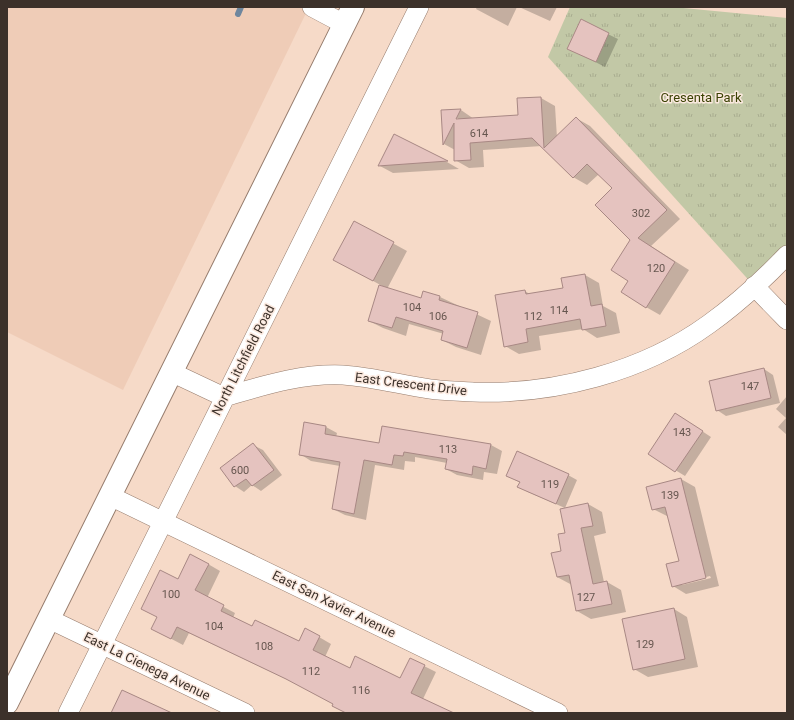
<svg xmlns="http://www.w3.org/2000/svg" width="794" height="720" viewBox="0 0 794 720" font-family="Roboto,sans-serif">
<style>
.built{fill:#efccb7}
.grass{fill:url(#grass-tufts)}
.shadow{fill:#0003;fill-rule:evenodd}
.lines{fill:none;stroke-linecap:round;stroke-linejoin:round}
.stream{stroke:#6e869e;stroke-width:6}
.building{fill:#e5c3bf;stroke:#a88884}
.minor-casing{stroke:#967c6d;stroke-width:20}
.secondary-casing{stroke:#967c6d;stroke-width:24}
.minor{stroke:#fff;stroke-width:19}
.secondary{stroke:#fff;stroke-width:22}
.labels{text-anchor:middle;dominant-baseline:central;stroke-width:3;stroke-linejoin:round;paint-order:stroke}
.number-label{font-size:11px;fill:#66564f}
.park-label{font-size:13px;fill:#3b4204;stroke:#fbe9df}
.street-label{font-size:13px;fill:#3c312a;stroke:#fbe9df}
</style>
<defs>
<pattern id="grass-tufts" width="24" height="20" patternUnits="userSpaceOnUse"><rect width="24" height="20" fill="#c2c8a6"/><path d="M3 7l-1-3M5 7V3M7 7l1-3M15 17l-1-3M17 17v-4M19 17l1-3" fill="none" stroke="#a8ac8f"/></pattern>
</defs>
<rect width="100%" height="100%" fill="#f6dac8"/>
<!-- built -->
<path class="built" d="M7,7H309L123,390L7,332Z"/>
<!-- grass -->
<path class="grass" d="M570,7H673L787,18V255L754,286L548,57Z"/>
<!-- shadow -->
<path class="shadow" d="M477,7H517L508,26L476,9Z
M519,7H557L550,21Z
M581,21L618,39L605,67L568,48Z
M541,98L555,106L557,138L576,118L590,126L680,219L651,246L689,270L660,315L646,307L630,281L631,240L614,188L599,174L587,185L573,177L542,146L483,150L484,167L469,168L455,160V150L444,144L442,111L461,110L474,119L520,116ZM456,118H458L455,124L453,123Z
M395,136L447,162L459,169L393,173L380,166Z
M354,222L407,251L387,289L422,299L424,292L440,297L491,321L481,355L456,347L442,340L444,334L409,324L406,336L383,328L369,321L384,287L348,267Z
M585,275L599,283L603,306L616,313L620,333L597,338L583,329L539,336L541,350L519,354L505,346L496,296L525,291L531,295L564,289Z
M764,369L773,375L780,403L726,416L717,410Z
M787,396V435L778,427L786,418L776,409Z
M676,414L711,437L685,476L649,454Z
M326,427L337,433L336,437L380,444L491,445L502,451L497,474L484,472L483,480L457,475L446,469L447,463L415,457V462L405,461L404,470L375,465L366,520L345,515L333,509L340,466L311,461L300,454Z
M253,445L263,450L282,475L261,491L252,485L244,492L235,486L222,469Z
M568,475L577,480L565,508L528,492L519,487L521,483L507,476Z
M681,479L695,487L719,586L686,594L673,586L680,562L669,517L653,509ZM710,576L711,578L682,585V583Z
M588,504L602,512L606,533L594,536L604,582H607L621,590L626,612L591,619L577,611L572,585L557,577L566,534Z
M208,564L220,571L207,598L235,613L233,618L252,628L299,642L319,637L331,644L325,657L350,670L401,679L424,666L436,672L423,699L446,713H346L333,706L334,704L299,685L189,633L183,645L164,635L179,580Z
M674,609L687,617L698,667L648,677L634,669Z"/>
<g class="lines">
<!-- stream -->
<path class="stream" d="M238,14L241,7"/>
</g>
<!-- building -->
<path class="building" d="M581,19L609,33L596,62L567,49Z
M541,97L544,148L576,117L667,210L638,238L675,262L646,308L621,292L628,281L611,270L630,240L595,205L612,188L587,164L573,178L532,138L470,143L471,160L454,161V123L443,145L441,110L461,109L456,119L518,115L517,98Z
M394,134L448,161L378,166Z
M354,221L394,242L373,281L333,260Z
M585,274L591,306L602,304L606,326L582,330L580,319L526,329L528,342L504,347L495,295L525,290L526,294L563,288L561,278Z
M379,285L421,298L423,291L440,296L439,300L478,312L467,348L441,340L443,331L396,317L392,328L368,321Z
M764,368L771,398L716,411L709,381Z
M675,413L703,431L675,472L648,454Z
M304,422L326,426L325,434L379,443L382,426L491,444L486,469L473,466L472,475L445,469L447,459L404,452L403,456L394,455L392,465L364,460L354,514L332,509L340,462L299,455Z
M253,443L274,470L252,486L246,479L234,487L220,468Z
M517,451L569,474L556,504L517,487L520,482L506,476Z
M681,478L706,578L672,587L666,564L679,561L665,507L652,510L646,487Z
M588,503L593,526L581,528L593,584L607,581L612,604L576,611L569,575L557,577L551,553L561,551L558,534L565,533L560,509Z
M190,554L209,564L195,590L224,605L221,611L252,626L255,620L299,641L305,628L320,636L313,650L350,668L355,656L400,678L410,658L425,665L411,693L454,713H346L332,706L333,704L286,679L177,627L171,639L151,629L157,617L141,609L160,570L178,579Z
M674,608L685,659L633,670L622,619Z
M122,690L172,713H111Z"/>
<g class="lines">
<!-- minor casing -->
<g class="minor-casing">
<path id="minor" d="M312,7L344,24
M754,286L787,320
M171,372L224,397C262,386 302,373 343,375C372,377 402,385 430,389C444,391 459,391 473,392C554,395 643,372 709,324C737,304 763,280 787,255
M110,496L558,713
M49,619L245,713
M68,713L419,7"/>
</g>
<!-- secondary casing -->
<g class="secondary-casing">
<path id="secondary" d="M7,703L353,7"/>
</g>
<!-- minor -->
<use href="#minor" class="minor"/>
<!-- secondary -->
<use href="#secondary" class="secondary"/>
</g>
<g class="labels">
<!-- number labels -->
<g class="number-label">
<text x="479" y="133">614</text>
<text x="641" y="213">302</text>
<text x="656" y="268">120</text>
<text x="412" y="307">104</text>
<text x="559" y="310">114</text>
<text x="438" y="316">106</text>
<text x="533" y="316">112</text>
<text x="750" y="386">147</text>
<text x="682" y="432">143</text>
<text x="448" y="449">113</text>
<text x="240" y="470">600</text>
<text x="550" y="484">119</text>
<text x="670" y="495">139</text>
<text x="171" y="594">100</text>
<text x="586" y="597">127</text>
<text x="214" y="626">104</text>
<text x="645" y="644">129</text>
<text x="264" y="646">108</text>
<text x="311" y="671">112</text>
<text x="361" y="690">116</text>
</g>
<!-- park labels -->
<g class="park-label">
<text x="701" y="97">Cresenta Park</text>
</g>
<!-- street labels -->
<g class="street-label">
<text transform="translate(243 360) rotate(-63)">North Litchfield Road</text>
<text transform="translate(411 384) rotate(7)">East Crescent Drive</text>
<text transform="translate(334 604) rotate(26)">East San Xavier Avenue</text>
<text transform="translate(147 666) rotate(26)">East La Cienega Avenue</text>
</g>
</g>
<!-- border -->
<rect width="794" height="720" fill="none" stroke="#3c312a" stroke-width="16"/>
</svg>
